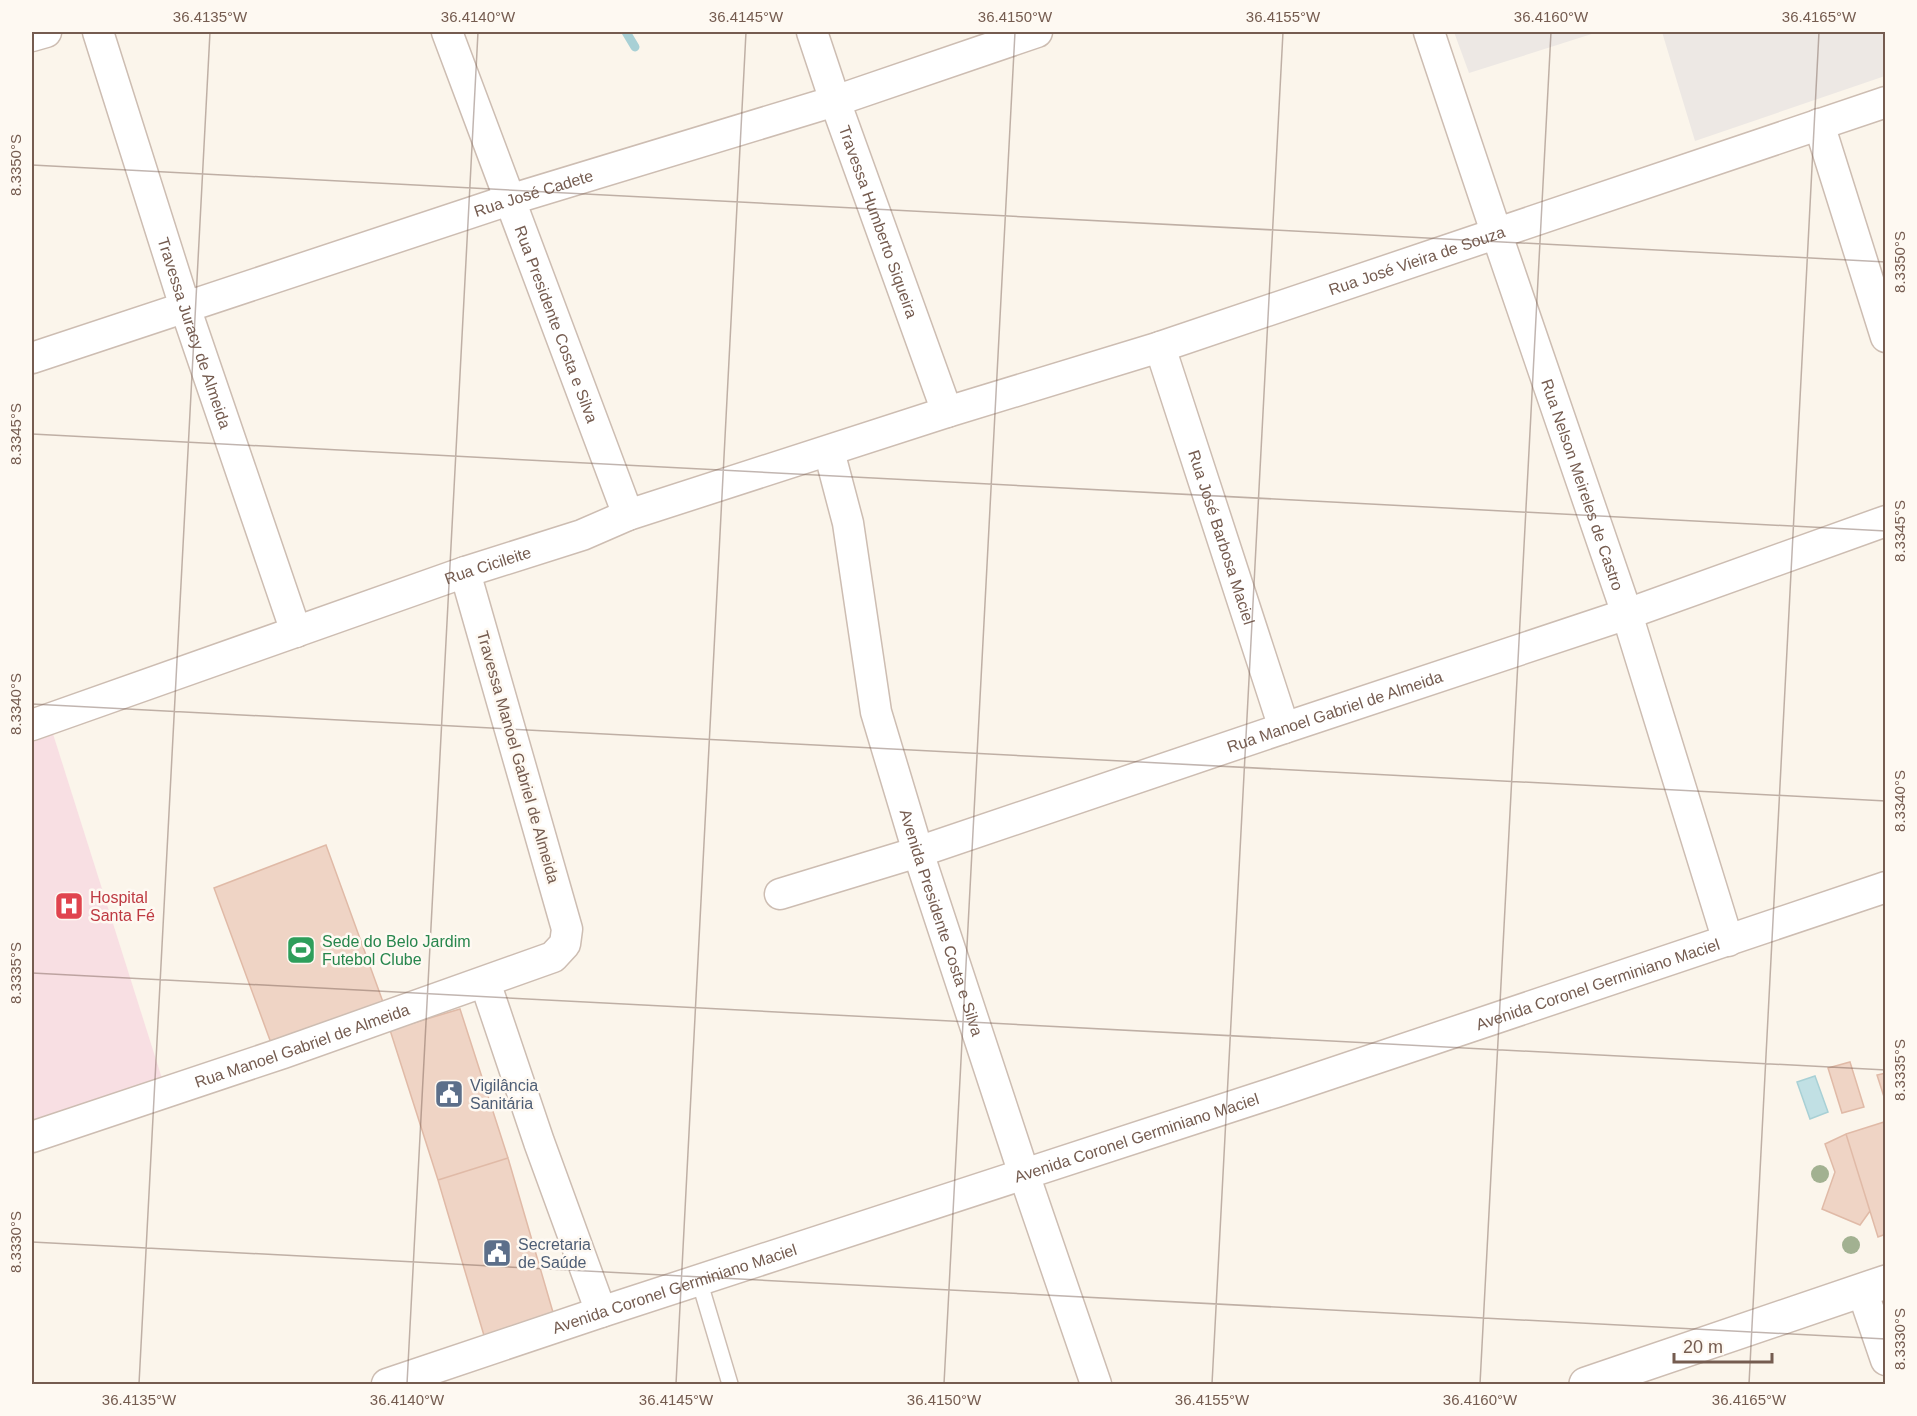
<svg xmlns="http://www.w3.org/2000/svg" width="1917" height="1416" viewBox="0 0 1917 1416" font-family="Arial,sans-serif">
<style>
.industrial{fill:#ede8e4}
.medical{fill:#f8dfe3}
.water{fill:#c1e0e4;stroke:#a8d0d5;stroke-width:1.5}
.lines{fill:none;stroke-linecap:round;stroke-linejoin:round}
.stream{stroke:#a8d0d5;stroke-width:9}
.building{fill:#efd4c5;stroke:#e0baa7;stroke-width:1.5}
.service-casing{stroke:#cdbdb2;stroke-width:18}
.minor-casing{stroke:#cdbdb2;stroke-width:33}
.tertiary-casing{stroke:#cdbdb2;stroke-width:36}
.service{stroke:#fff;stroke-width:15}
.minor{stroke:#fff;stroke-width:30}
.tertiary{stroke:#fff;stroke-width:33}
.tree{fill:#a2b191}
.ticks{fill:none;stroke:#755c50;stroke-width:1.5;stroke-opacity:0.45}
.labels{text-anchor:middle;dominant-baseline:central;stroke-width:5;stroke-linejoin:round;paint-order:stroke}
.street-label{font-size:16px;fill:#755c50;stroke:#fef9f2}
.health-label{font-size:16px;fill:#be3a42;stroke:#fef9f2;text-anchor:start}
.leisure-label{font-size:16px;fill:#27864d;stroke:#fef9f2;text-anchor:start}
.service-label{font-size:16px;fill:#4e5e75;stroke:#fef9f2;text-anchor:start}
.neatline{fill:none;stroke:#755c50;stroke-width:2}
.ticks-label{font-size:15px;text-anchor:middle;fill:#755c50}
</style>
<rect width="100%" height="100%" fill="#fbf5eb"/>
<!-- industrial -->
<path class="industrial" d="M1454,32H1598L1469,73Z
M1662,32H1885V76L1695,141Z"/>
<!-- medical -->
<path class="medical" d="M48,718L165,1088L32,1133V724Z"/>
<!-- water -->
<path class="water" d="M1815,1076L1828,1112L1810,1119L1797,1082Z"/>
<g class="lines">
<!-- stream -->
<path class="stream" d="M626,32L635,47"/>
</g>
<!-- building -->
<path class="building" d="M326,845L387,1013L274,1051L214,888Z
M460,1009L508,1158L438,1180L390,1030Z
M1850,1062L1864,1107L1842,1113L1828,1068Z
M1886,1073V1103L1877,1075Z
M1884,1122L1886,1128V1234L1878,1237L1846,1134Z
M1846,1134L1870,1211L1860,1225L1822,1209L1835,1172L1825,1144Z
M508,1158L557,1326L488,1349L438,1180Z"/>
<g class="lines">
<!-- service casing -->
<g class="service-casing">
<path id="service" d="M699,1280L730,1384"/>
</g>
<!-- minor casing -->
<g class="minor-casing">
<g id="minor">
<path id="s1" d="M98,32L185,307L296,632"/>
<path id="s2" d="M447,32L628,515"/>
<path id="s3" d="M812,32L835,101L947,412"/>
<path id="s4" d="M1429,32L1496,232L1627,614L1728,941"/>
<path d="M32,36L46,32"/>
<path d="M1819,124L1886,337"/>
<path id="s5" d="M1160,347L1284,728"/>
<path id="s6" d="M32,358L509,200L835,101L1037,32"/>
<path id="s7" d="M829,451L848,523L876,712L918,852L1024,1174L1096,1384"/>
<path id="s8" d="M32,725L465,572L582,535L628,515L947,412L1160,347L1886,102"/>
<path id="s9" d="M780,894L918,852L1284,728L1627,614L1886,521"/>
<path d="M485,982L539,1142L601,1312"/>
<path id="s10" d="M32,1137L283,1053L553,957L565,944L567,929L465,572"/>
<path d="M1862,1290L1886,1360"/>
<path id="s11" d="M387,1384L601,1312L1276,1092L1886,887"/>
</g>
</g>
<!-- tertiary casing -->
<g class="tertiary-casing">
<path id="tertiary" d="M1586,1384L1886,1282"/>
</g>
<!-- service -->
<use href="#service" class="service"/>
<!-- minor -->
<use href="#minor" class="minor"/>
<!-- tertiary -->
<use href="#tertiary" class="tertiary"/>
</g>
<!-- trees -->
<g class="tree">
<circle cx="1820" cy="1174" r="9"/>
<circle cx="1851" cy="1245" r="9"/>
</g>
<!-- ticks -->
<path class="ticks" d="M32,165L1886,262M32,434L1886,531M32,704L1886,801M32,973L1886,1070M32,1242L1886,1339M139,1384L210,32M407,1384L478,32M676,1384L746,32M944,1384L1015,32M1212,1384L1283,32M1480,1384L1551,32M1749,1384L1819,32"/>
<!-- icons -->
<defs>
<g id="hospital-square" transform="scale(1.5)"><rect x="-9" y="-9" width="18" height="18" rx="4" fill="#e0444e" stroke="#fef9f2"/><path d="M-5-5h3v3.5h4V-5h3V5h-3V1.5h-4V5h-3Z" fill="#fff"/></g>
<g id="stadium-square" transform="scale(1.5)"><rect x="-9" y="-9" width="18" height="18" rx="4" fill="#2e9e5b" stroke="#fef9f2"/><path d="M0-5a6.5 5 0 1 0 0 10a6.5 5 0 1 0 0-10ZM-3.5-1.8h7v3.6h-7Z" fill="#fff"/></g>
<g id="civic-square" transform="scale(1.5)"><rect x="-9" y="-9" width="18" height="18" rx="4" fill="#5c6f8a" stroke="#fef9f2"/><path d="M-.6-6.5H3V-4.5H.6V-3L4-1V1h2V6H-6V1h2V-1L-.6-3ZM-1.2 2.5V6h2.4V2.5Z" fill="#fff"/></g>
</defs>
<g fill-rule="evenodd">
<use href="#hospital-square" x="69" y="906"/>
<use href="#stadium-square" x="301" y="950"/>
<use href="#civic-square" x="449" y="1094"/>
<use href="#civic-square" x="497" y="1253"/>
</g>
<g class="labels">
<!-- street labels -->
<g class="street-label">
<text stroke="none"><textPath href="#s6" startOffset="528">Rua José Cadete</textPath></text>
<text stroke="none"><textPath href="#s3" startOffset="201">Travessa Humberto Siqueira</textPath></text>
<text stroke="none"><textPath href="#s8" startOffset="1461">Rua José Vieira de Souza</textPath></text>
<text stroke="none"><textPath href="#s2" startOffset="312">Rua Presidente Costa e Silva</textPath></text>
<text stroke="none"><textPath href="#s1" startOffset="316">Travessa Juracy de Almeida</textPath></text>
<text stroke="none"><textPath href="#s4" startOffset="478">Rua Nelson Meireles de Castro</textPath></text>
<text stroke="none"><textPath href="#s5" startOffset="200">Rua José Barbosa Maciel</textPath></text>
<text stroke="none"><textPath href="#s8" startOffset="483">Rua Cicileite</textPath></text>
<text stroke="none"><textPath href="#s9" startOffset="584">Rua Manoel Gabriel de Almeida</textPath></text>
<text transform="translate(518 757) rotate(74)">Travessa Manoel Gabriel de Almeida</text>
<text stroke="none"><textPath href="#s7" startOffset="486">Avenida Presidente Costa e Silva</textPath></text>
<text stroke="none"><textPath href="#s11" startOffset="1275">Avenida Coronel Germiniano Maciel</textPath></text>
<text stroke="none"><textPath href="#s10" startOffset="285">Rua Manoel Gabriel de Almeida</textPath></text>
<text stroke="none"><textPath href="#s11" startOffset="789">Avenida Coronel Germiniano Maciel</textPath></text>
<text stroke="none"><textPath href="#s11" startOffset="303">Avenida Coronel Germiniano Maciel</textPath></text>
</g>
<!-- health labels -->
<g class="health-label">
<text x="90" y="897">Hospital<tspan x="90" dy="18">Santa Fé</tspan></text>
</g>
<!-- leisure labels -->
<g class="leisure-label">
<text x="322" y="941">Sede do Belo Jardim<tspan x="322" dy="18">Futebol Clube</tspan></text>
</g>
<!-- service labels -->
<g class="service-label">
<text x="470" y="1085">Vigilância<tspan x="470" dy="18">Sanitária</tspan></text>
<text x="518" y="1244">Secretaria<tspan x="518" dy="18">de Saúde</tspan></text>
</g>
</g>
<!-- border -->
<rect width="1917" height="1416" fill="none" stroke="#fef9f2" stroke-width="66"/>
<!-- scale -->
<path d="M1674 1353v9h98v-9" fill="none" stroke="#755c50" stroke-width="3"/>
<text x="1683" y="1353" font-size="18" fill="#755c50" stroke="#fef9f2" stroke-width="4.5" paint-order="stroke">20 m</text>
<rect x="33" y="33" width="1851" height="1350" class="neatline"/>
<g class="ticks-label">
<text x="210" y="22">36.4135°W</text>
<text x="478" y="22">36.4140°W</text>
<text x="746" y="22">36.4145°W</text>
<text x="1015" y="22">36.4150°W</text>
<text x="1283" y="22">36.4155°W</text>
<text x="1551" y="22">36.4160°W</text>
<text x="1819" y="22">36.4165°W</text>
<text transform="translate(16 165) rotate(-90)" y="5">8.3350°S</text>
<text transform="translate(1900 262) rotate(-90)" y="5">8.3350°S</text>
<text transform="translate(16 434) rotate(-90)" y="5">8.3345°S</text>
<text transform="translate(1900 531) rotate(-90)" y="5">8.3345°S</text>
<text transform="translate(16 704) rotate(-90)" y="5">8.3340°S</text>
<text transform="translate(1900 801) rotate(-90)" y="5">8.3340°S</text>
<text transform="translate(16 973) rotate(-90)" y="5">8.3335°S</text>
<text transform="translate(1900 1070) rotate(-90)" y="5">8.3335°S</text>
<text transform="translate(16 1242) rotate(-90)" y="5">8.3330°S</text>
<text transform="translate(1900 1339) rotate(-90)" y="5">8.3330°S</text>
<text x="139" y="1405">36.4135°W</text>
<text x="407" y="1405">36.4140°W</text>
<text x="676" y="1405">36.4145°W</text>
<text x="944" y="1405">36.4150°W</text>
<text x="1212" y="1405">36.4155°W</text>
<text x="1480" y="1405">36.4160°W</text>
<text x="1749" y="1405">36.4165°W</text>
</g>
</svg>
